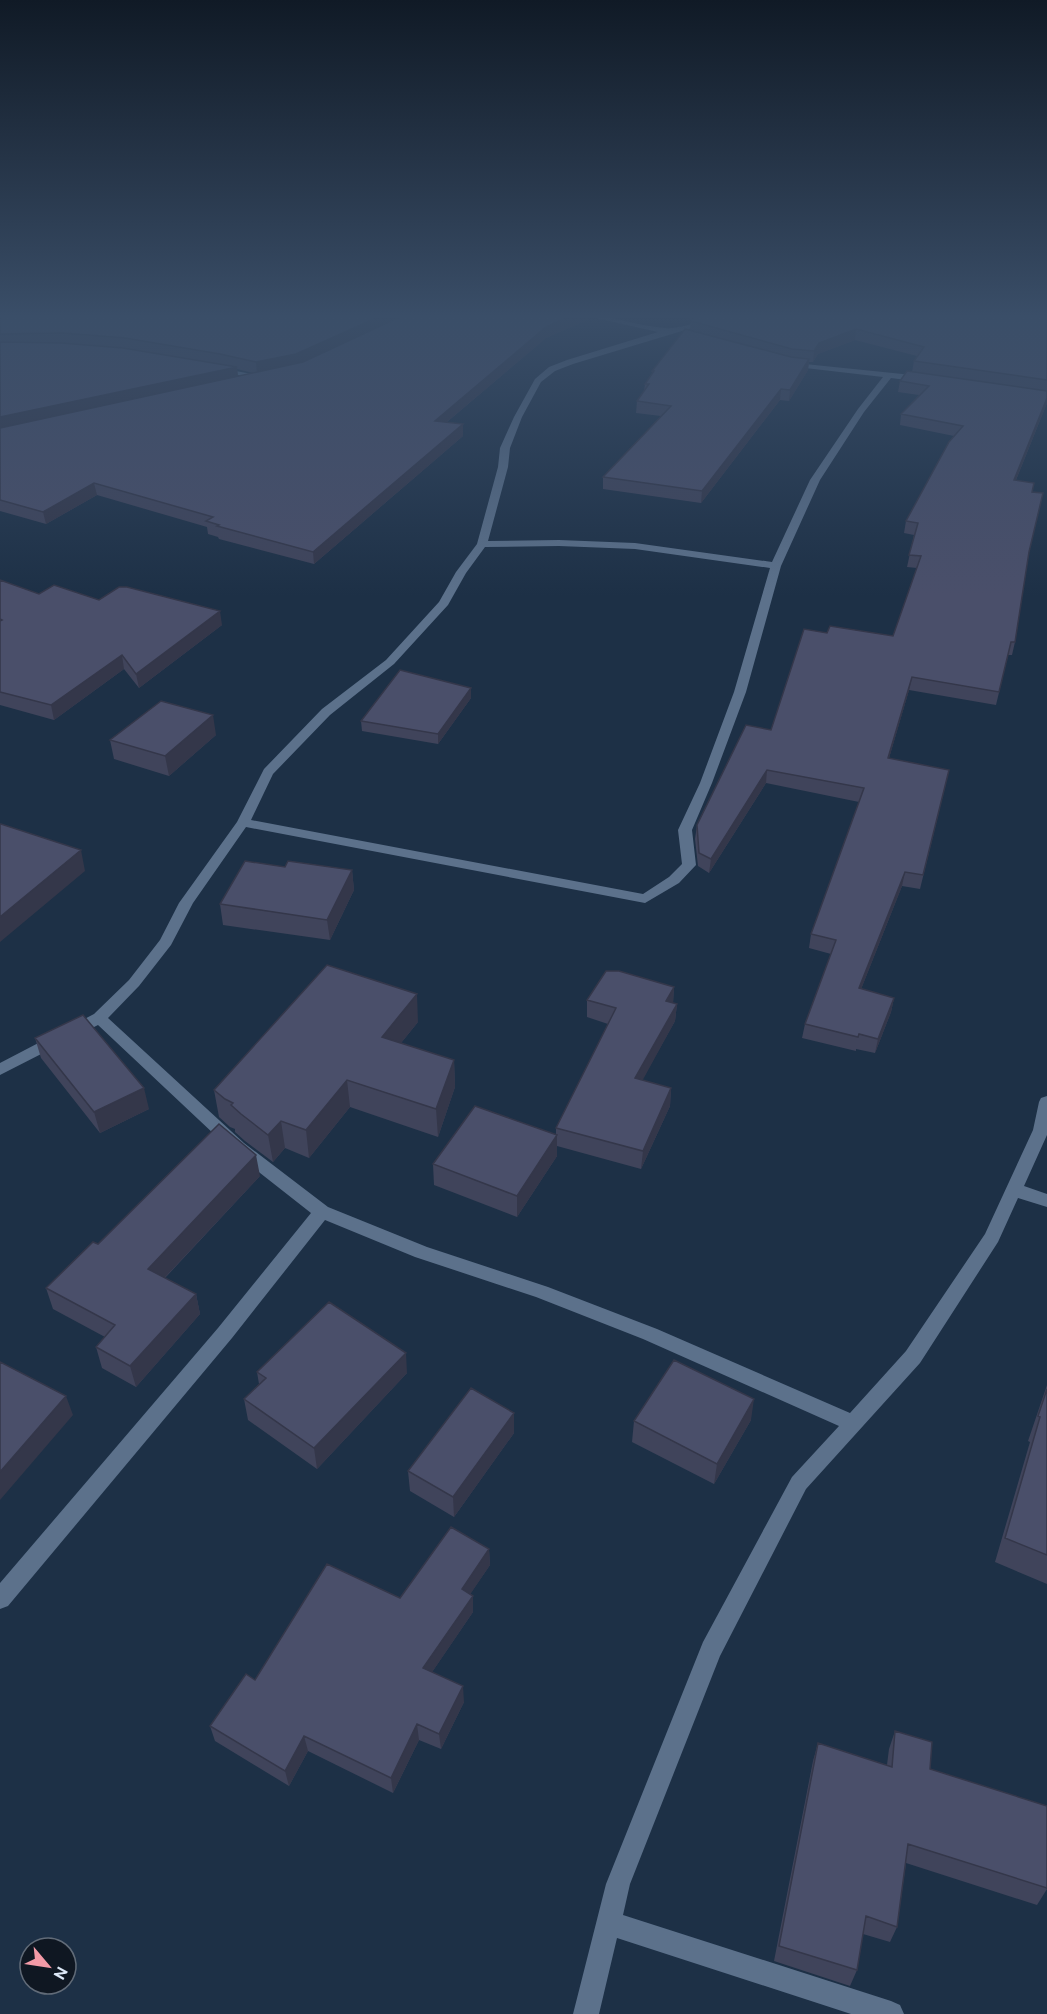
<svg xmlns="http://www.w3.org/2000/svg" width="1047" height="2014" viewBox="0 0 1047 2014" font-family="Ubuntu,sans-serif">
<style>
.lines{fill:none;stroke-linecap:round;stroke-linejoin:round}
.street{fill:#5c718b;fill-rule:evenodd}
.wall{fill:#40445b;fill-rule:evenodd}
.shaded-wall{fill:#34374a}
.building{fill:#4a4f6a;stroke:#34374a;stroke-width:1.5}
</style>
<rect width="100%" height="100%" fill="#1d3046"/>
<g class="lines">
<!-- street -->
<path class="street" d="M578,314C608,314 636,326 665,328C684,330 714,314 738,314L573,364L555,371L541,382L522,417L510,448L508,467L488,541L559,540L635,543L772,562L810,480L858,409L883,377L788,366L784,364L785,362L922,376L926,379L922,382L891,378L864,412L820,480L781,566L746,692L712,783L692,830L696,865L679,883L645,903L246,827L193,903L171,945L139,986L108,1018L244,1143L328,1207L427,1247L548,1287L657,1329L850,1413L906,1351L985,1234L1033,1130L1039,1102L1041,1098L1047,1096V1135L1024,1186L1047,1194V1207L1018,1198L998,1242L920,1363L806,1489L720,1656L630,1884L623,1915L891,2001L900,2005L904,2014H851L617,1938L599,2014H573L606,1884L703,1642L792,1477L839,1426L643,1339L536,1297L415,1257L325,1220L232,1338L8,1606L0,1609V1583L218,1328L311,1213L232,1151L98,1025L0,1075V1063L94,1014L129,980L160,940L179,903L237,822L264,769L322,709L386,660L439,602L456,572L477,544L498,467L500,448L514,417L535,379L549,367L567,360L658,332ZM559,546L635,549L770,568L734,692L700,783L678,830L682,864L669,877L643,894L251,820L273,774L330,715L394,664L448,605L466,573L485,547Z
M214,367L258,375L262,377L258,379L217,371H214Z"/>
</g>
<!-- wall -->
<path class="wall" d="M0,314H589V319L546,338L447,422L463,436L314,564L219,539L218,537L208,534L207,527L97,495L46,524L0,511ZM237,369L253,373L238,376Z
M672,314H1047V403L1016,480L1032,492L1029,552L1015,642L1012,655H1008L996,705L909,690L889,758L946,783L920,889L902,886L861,989L894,998L891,1012L875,1053L856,1049V1051L802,1038L805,1024L831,954L809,948L811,934L859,802L766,783L709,873L698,866L695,839L697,825L771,730L827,633L893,636L917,568L907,567L914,535L904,533L906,521L954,436L900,425L901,414L919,395L898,392L900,381L912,372L914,361L917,356L855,340L818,354L813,362H809L808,370L789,401L780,400L701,503L603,489V477L661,416L636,413L637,401L644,391L645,384L652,374V371L690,330L691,321L692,320Z
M0,580L39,594L99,600L222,625L139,688L124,669L54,720L0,705Z
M471,688V698L438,744L362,731L361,721Z
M216,735L169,776L114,759L110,740Z
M352,870L354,890L330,940L223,925L220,904Z
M674,987L673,1003L677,1004L675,1021L642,1080L671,1088L670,1106L641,1169L557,1146V1156L517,1217L434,1185L433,1164L556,1135V1128L608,1024L587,1017V1000Z
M418,1022L401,1043L454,1060L455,1087L438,1137L350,1107L309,1158L285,1148L273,1162L245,1141L235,1132V1129L230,1127L219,1117L214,1090Z
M35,1038L149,1109L100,1133L41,1058Z
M260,1176L165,1278L196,1294L200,1314L136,1387L102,1368L96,1347L105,1337L53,1309L46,1288L98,1244Z
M257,1372L407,1373L317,1469L248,1420L244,1399L259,1384Z
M1047,1385V1584L995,1562L1030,1442L1028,1441Z
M514,1413V1433L454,1517L410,1491L408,1471Z
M751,1420L714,1484L632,1442L634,1421Z
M489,1549L490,1565L470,1594L473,1612L432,1672L464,1702L441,1749L419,1740L393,1793L308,1751L289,1786L215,1741L210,1726L255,1680Z
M895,1731L930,1769L1047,1889L1037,1905L906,1863L897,1927L890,1942L863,1934L857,1970L850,1986L774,1961L813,1761L818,1743L887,1765L889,1749Z"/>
<!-- shaded-wall -->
<path class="shaded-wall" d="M385,314H409L297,365L257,374L256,362Z
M575,314H589V319L546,338L435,432V421L546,327Z
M693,314H715L692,320Z
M856,329L855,340L818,354L813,362L814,351L819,343Z
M809,359L808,370L789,401L790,390Z
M237,367L238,378L0,430V417Z
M781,389L780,400L701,503L702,491Z
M1047,398V403L1011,492L1014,480Z
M463,424V436L314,564L313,552Z
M94,483L97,495L46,524L43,512Z
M220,611L222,625L139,688L136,674Z
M122,655L124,669L54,720L51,705Z
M912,677L909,690L885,772L888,758Z
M471,688V698L438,744V734Z
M213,715L216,735L169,776L165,756Z
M767,770L766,783L709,873L711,859Z
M81,850L85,871L0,942V917Z
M352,870L354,890L330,940L327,920Z
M905,872L902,886L856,1002L859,988Z
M674,987L673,1004L666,1001Z
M417,994L418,1022L384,1064L382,1037Z
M894,998L891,1012L875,1053L878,1039Z
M677,1004L675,1021L634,1096L635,1078Z
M454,1060L455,1087L438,1137L436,1109Z
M347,1080L350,1107L309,1158L306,1130Z
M144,1088L149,1109L100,1133L94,1112Z
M671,1088L670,1106L641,1169L643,1151Z
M281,1121L285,1148L273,1162L268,1135Z
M557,1135V1156L517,1217V1196Z
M256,1155L260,1176L153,1290L148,1269Z
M196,1294L200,1314L136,1387L130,1366Z
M406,1353L407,1373L317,1469L314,1448Z
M66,1396L73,1415L0,1500V1472Z
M754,1399L751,1420L714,1484L717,1464Z
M514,1413V1433L454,1517L453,1497Z
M489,1549L490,1565L463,1605L462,1589Z
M473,1596V1612L424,1684L423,1668Z
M463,1686L464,1702L441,1749L439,1734Z
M417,1724L419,1740L393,1793L391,1778Z
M304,1736L308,1751L289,1786L285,1771Z"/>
<!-- building -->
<path class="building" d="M0,314H385L296,354L256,362L220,354L125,338L63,333L0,334Z
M406,314H575L546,327L435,421L463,424L313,552L217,526L219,525L206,521L213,517L94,483L43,512L0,500V428L303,362Z
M708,314H1047V380L914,361L924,347L856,329L819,343L814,351L792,349L691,321L693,318Z
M685,329L791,357L809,359L790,390L781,389L702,491L603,477L671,406L637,401L649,384H645L654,371H652Z
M0,342L61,343L123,348L237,367L0,417Z
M907,371L1047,391V398L1014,480L1034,483L1032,492L1043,493L1029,552L1015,642H1011L999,692L912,677L888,758L949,770L923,875L905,872L859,988L894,998L878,1039L859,1034L858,1037L805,1024L836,940L811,934L864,788L767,770L711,859L699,853L697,825L746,725L771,730L804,629L827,633L830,626L893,636L921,556L909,555L918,523L906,521L949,442L963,426L901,414L929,386L900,381Z
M0,580L39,594L54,585L99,600L119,587H127L220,611L136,674L122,655L51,705L0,692V621L2,620L0,619Z
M400,670L471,688L438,734L361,721Z
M161,701L213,715L165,756L110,740Z
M0,824H1L81,850L0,917Z
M245,861L285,867L288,861L352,870L327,920L220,904Z
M327,965L417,994L382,1037L454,1060L436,1109L347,1080L306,1130L281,1121L268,1135L241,1114L231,1105L233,1103L225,1099L214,1090Z
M606,971H619L674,987L666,1001L677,1004L635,1078L671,1088L643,1151L556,1128L616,1008L587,1000Z
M83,1015L144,1088L94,1112L35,1038Z
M475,1106L557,1135L517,1196L433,1164Z
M219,1124L256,1155L148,1269L196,1294L130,1366L96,1347L115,1325L46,1288L93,1242L98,1244Z
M329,1302L406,1353L314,1448L244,1399L266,1378L257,1372Z
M674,1360L754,1399L717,1464L634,1421Z
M0,1362L66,1396L0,1472Z
M471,1388L514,1413L453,1497L408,1471Z
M1047,1389V1555L1005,1538L1040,1417L1038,1416Z
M451,1527L489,1549L462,1589L473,1596L423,1668L463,1686L439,1734L417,1724L391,1778L304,1736L285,1771L210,1726L246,1674L255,1680L327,1564L400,1598Z
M895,1731L932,1742L930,1769L1047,1806V1888L908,1844L897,1927L866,1916L857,1970L779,1946L818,1743L892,1767Z"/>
<!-- sky -->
<linearGradient id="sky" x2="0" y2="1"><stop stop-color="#101a26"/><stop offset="0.53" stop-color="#3a4e68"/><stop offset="1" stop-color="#3a4e68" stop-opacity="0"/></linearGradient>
<rect width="1047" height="596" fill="url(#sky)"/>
<!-- north arrow -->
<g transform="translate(48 1966) rotate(119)"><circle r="28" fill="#0f1722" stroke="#616b78" stroke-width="1.5"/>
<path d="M0-4.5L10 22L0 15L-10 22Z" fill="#f39aa7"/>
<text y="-9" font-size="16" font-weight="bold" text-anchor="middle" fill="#dde9f8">N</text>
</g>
</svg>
